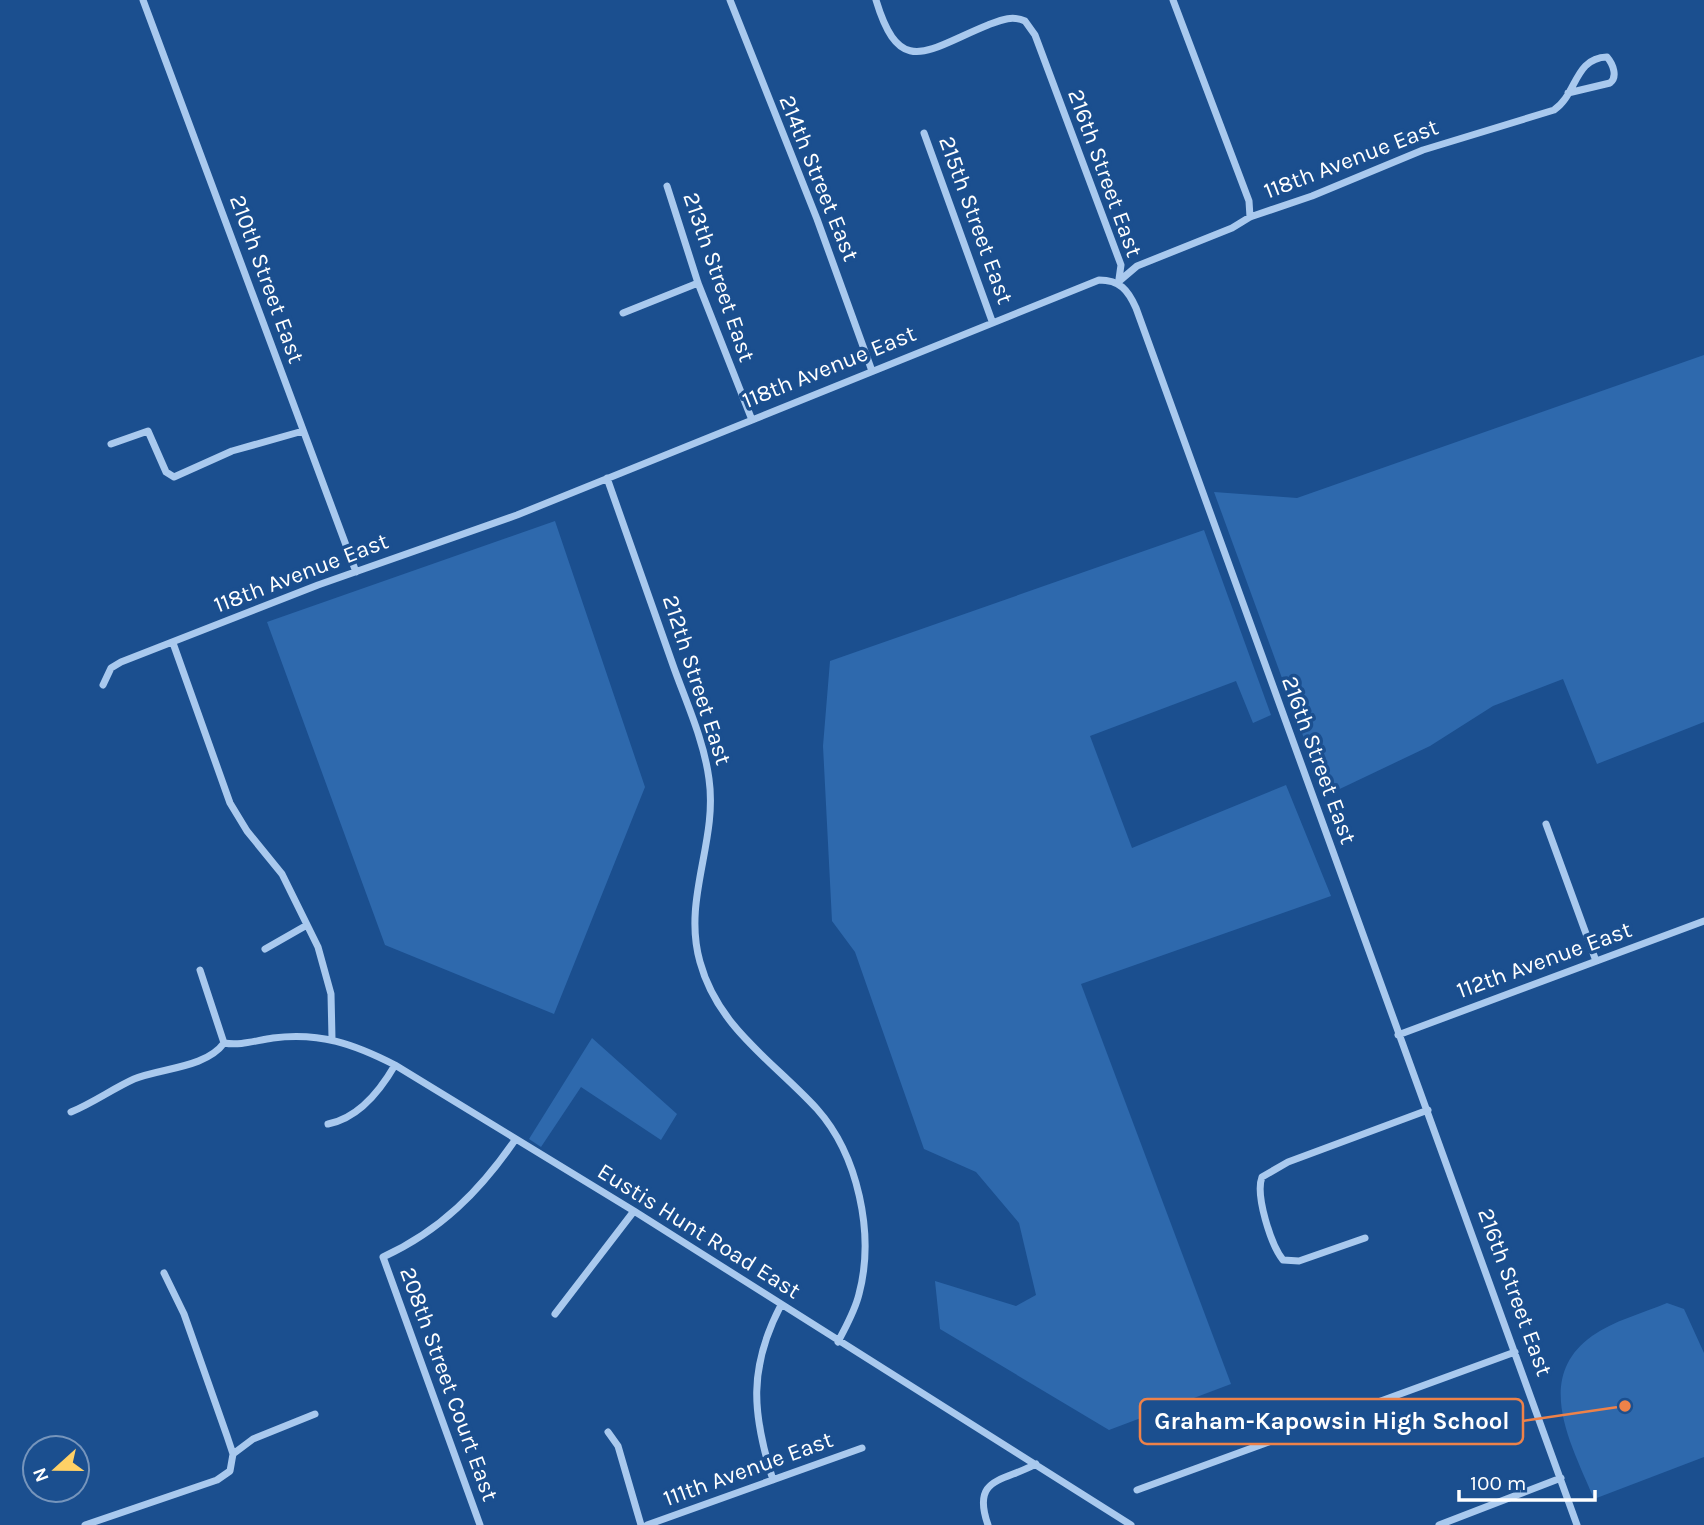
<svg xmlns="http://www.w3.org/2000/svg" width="1704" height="1525" viewBox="0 0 1704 1525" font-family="Karla,sans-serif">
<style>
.green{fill:#2e69ad}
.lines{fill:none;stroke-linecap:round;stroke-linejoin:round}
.minor{stroke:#a9c9ee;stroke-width:7}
.labels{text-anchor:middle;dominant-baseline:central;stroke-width:7;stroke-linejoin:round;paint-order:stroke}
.street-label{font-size:23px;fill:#fff;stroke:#1b4f8f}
.leader{fill:none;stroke:#ee8249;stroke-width:2.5}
.callout-dot{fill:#ee8249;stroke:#1b4f8f;stroke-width:2.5}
.callout{fill:#1b4f8f;stroke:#ee8249;stroke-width:2.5}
.callout-label{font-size:24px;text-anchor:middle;font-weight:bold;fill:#fff}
</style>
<rect width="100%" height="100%" fill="#1b4f8f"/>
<!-- green -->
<path class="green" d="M1704,355V722L1597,764L1563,679L1493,706L1430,746L1325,796L1214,492L1297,498Z
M555,521L645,787L554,1014L385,945L267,622Z
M1204,530L1271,715L1253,723L1236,681L1090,736L1132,848L1286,785L1331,896L1081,984L1231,1384L1109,1430L940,1329L935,1281L1016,1306L1036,1295L1019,1223L976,1172L924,1149L855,952L832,921L823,746L830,661Z
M592,1038L677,1114L661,1140L581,1087L541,1147L529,1139Z
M1667,1303L1684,1309L1704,1353V1457L1594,1499C1573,1447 1532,1379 1592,1336C1613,1321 1643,1313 1667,1303Z"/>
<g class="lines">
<!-- minor -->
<path class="minor" d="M143,0L356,572
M730,0L817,219L872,371
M876,0C900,80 928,49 988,25C1001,20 1012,15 1025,21L1035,35L1121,265L1119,279
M1173,0L1249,201L1250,217
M924,133L992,321
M667,186L698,283L752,420
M1117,283L1137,266L1232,228L1250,217L1312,196L1423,150L1554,110C1577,95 1574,58 1607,57C1613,64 1618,77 1610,83L1568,93
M623,313L698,283
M111,444L148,431L166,472L174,477L232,451L303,431
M607,478C629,541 652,605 674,668C687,704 704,741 709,779C718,842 682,899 700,962C718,1028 773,1061 817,1109C858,1155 875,1234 859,1294C855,1311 846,1326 838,1342
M173,643L230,803L247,831L282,874L318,947L331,994L332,1038
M103,685L111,668L121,662L318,585L517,515L1099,280C1120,280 1128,290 1136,308L1577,1525
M1546,824L1596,961
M265,949L307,925
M200,970L224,1043
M1398,1035L1704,921
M224,1043C241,1046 257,1040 273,1038C320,1032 354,1044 395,1065L634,1211L1131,1525
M71,1112C93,1103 112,1089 134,1079C161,1068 206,1068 224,1043
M328,1124C359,1118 380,1091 395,1065
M1365,1238L1299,1261L1283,1260C1271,1245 1255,1195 1262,1177L1288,1162L1428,1110
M555,1314L634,1211
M608,1432L618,1446L641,1525
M233,1454L253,1439L315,1414
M773,1480C752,1414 748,1368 781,1305
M1137,1490L1515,1352
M85,1525L217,1480L230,1471L233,1454L227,1436L184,1314L164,1273
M480,1525L383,1257C440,1231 480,1191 515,1140
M647,1525L862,1448
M988,1525C971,1477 1003,1482 1036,1464
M1439,1525L1561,1478"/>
</g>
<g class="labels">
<!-- street labels -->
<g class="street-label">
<text transform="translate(1351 159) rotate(-21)">118th Avenue East</text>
<text transform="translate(1105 173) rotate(70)">216th Street East</text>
<text transform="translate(819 178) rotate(68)">214th Street East</text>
<text transform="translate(976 220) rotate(70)">215th Street East</text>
<text transform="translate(719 277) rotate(71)">213th Street East</text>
<text transform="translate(267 279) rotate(70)">210th Street East</text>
<text transform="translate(829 367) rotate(-22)">118th Avenue East</text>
<text transform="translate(301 573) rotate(-21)">118th Avenue East</text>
<text transform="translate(697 680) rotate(72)">212th Street East</text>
<text transform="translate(1319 760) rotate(70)">216th Street East</text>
<text transform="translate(1544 960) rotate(-20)">112th Avenue East</text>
<text transform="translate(699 1231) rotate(32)">Eustis Hunt Road East</text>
<text transform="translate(1515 1292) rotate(70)">216th Street East</text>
<text transform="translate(449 1384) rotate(70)">208th Street Court East</text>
<text transform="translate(748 1469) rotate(-20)">111th Avenue East</text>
</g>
</g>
<!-- callouts -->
<path class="leader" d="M1625 1406L1523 1421"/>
<circle class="callout-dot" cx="1625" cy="1406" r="7"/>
<rect class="callout" x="1140" y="1399" width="383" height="45" rx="7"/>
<g class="callout-label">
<text x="1332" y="1429">Graham-Kapowsin High School</text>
</g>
<!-- north arrow -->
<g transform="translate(56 1469) rotate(249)"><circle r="33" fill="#1b4f8f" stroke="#7695bc" stroke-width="2"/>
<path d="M0-5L12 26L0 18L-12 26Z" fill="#ffd166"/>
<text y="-10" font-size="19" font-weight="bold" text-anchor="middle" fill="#ffffff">N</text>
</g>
<!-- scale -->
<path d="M1459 1490v10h136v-10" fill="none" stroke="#ffffff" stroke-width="3.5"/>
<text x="1470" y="1490" font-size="21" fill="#ffffff" stroke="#1b4f8f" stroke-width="5" paint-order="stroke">100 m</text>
</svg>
